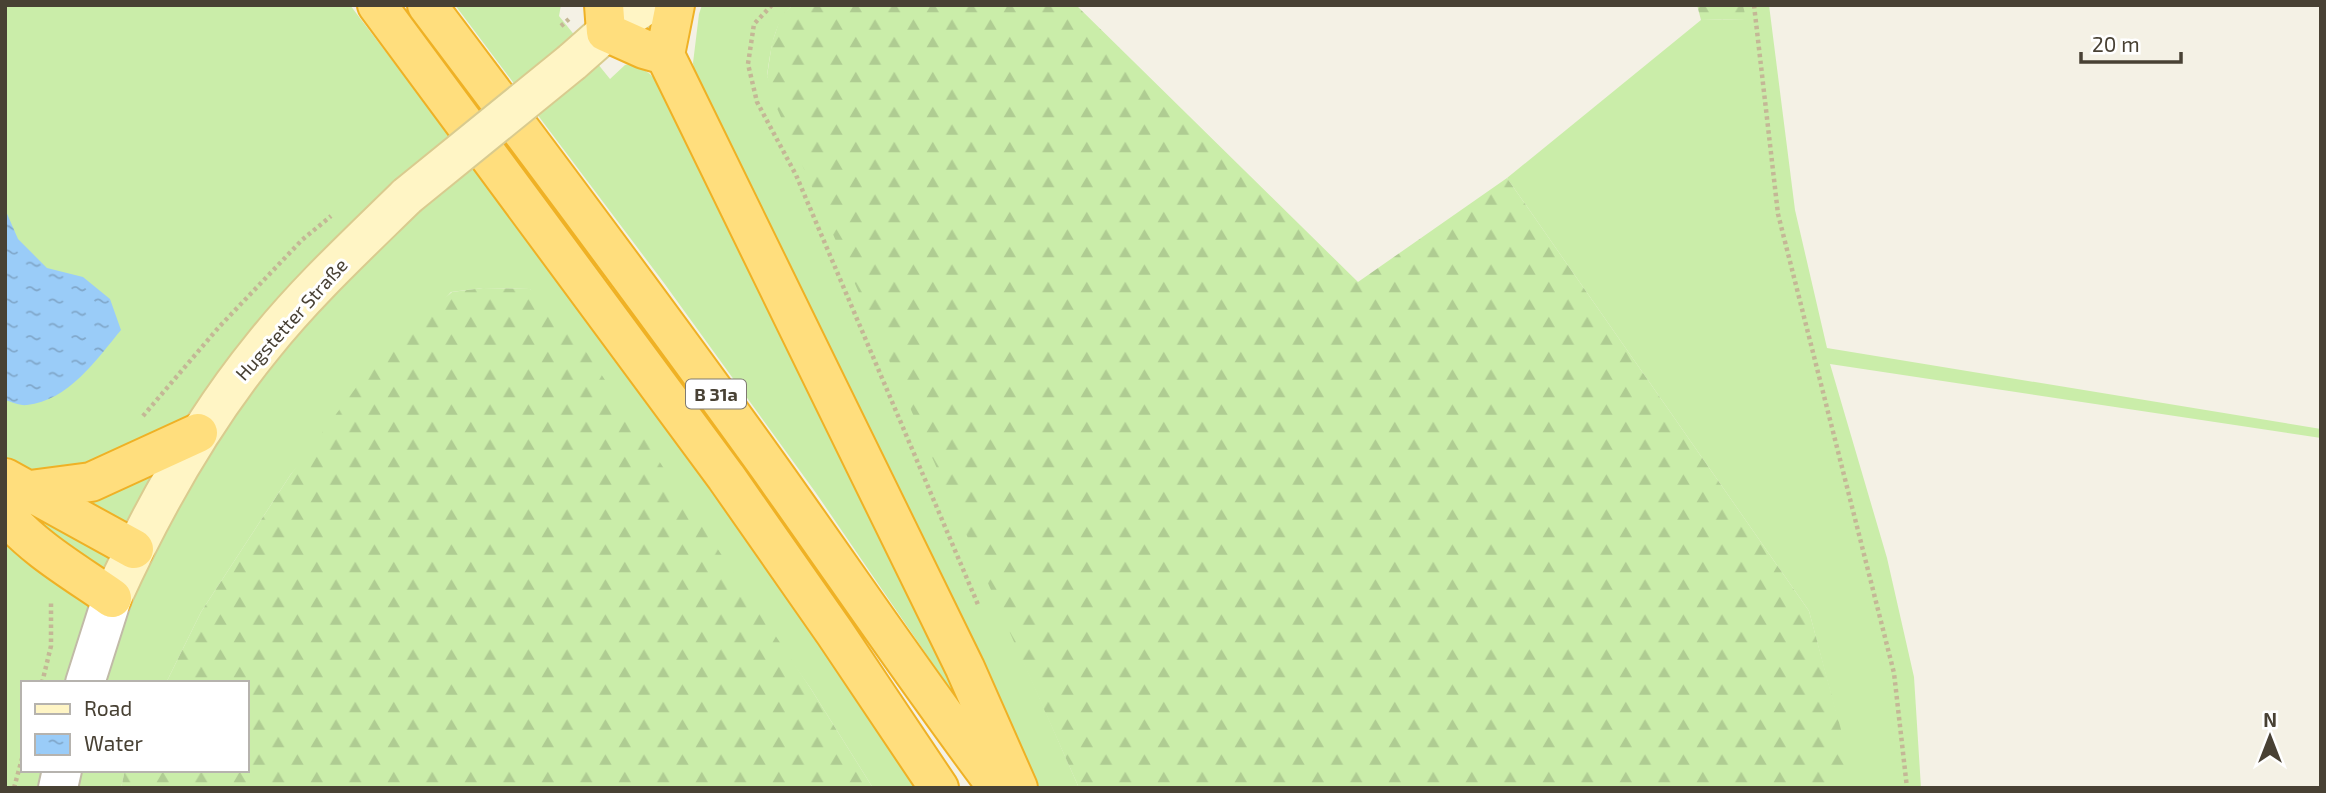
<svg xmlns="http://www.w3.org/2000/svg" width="2326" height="793" viewBox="0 0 2326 793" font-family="'Exo 2',sans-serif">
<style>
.grass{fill:#caeda9}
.forest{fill:url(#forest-firs)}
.water{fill:url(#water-ripples)}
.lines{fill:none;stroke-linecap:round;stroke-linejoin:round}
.tertiary-casing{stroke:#c1baa7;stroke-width:42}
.secondary-casing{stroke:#d9cb8f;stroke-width:42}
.trunk-casing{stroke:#efb125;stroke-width:42}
.path{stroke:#c4b796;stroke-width:4.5;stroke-dasharray:3.5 3.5;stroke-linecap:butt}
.tertiary{stroke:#fff;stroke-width:38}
.secondary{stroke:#fff5c5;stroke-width:38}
.trunk{stroke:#ffde7d;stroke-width:38}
.secondary-bridge-casing{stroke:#d9cb8f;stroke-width:42;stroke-linecap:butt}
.path-bridge{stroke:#c4b796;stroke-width:4.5;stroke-dasharray:3.5 3.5;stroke-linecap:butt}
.secondary-bridge{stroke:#fff5c5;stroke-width:38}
.labels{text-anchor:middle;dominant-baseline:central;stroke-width:6;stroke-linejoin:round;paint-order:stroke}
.shield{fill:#fff;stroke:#7f7a71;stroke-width:2}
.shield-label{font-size:18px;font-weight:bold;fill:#484134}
.street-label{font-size:19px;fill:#484134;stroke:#fff}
</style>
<defs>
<pattern id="forest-firs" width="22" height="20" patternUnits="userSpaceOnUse" patternTransform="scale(1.75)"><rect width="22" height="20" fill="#caeda9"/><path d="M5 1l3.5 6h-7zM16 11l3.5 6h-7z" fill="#afcc92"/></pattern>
<pattern id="water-ripples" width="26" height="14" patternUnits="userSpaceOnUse" patternTransform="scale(1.75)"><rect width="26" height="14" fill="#9accf8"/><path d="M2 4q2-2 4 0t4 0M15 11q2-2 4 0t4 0" fill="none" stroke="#80a7ca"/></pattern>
</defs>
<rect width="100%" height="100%" fill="#f4f1e5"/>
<!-- grass -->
<path class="grass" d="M5,5H350L487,185L617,347L919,788H873L811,689L530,289L483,288L451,292L291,474L201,612L166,683H23V770H125L121,788H5Z
M455,5H561L559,16L610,79L625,65L634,63L650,74L673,101L964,699L959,702L816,493L664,283Z
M702,5H793C773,23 771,50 767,76L1079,788H1038L697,86L693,63L699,14Z
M1743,5H1769L1795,210L1827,348L2321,429V438L1830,364L1887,558L1914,677L1921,788H1850L1849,763L1809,611L1507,178L1701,20L1745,19Z"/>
<!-- forest -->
<path class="forest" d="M793,5H1076L1358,282L1507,178L1809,611L1850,763V788H1079L776,106L767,76L772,43L781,16Z
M1697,5H1743L1746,19L1701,20Z
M483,288L530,289L559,311L811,689L873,788H121L125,770H247V683H166L201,612L291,474L361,381L406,331L452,292Z"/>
<!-- water -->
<path class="water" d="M5,209L18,239L47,268L83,277L110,299L121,330C97,359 68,401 27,405C20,406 12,402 5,400Z"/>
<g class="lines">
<!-- tertiary casing -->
<g class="tertiary-casing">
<path id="tertiary" d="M85,683L112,598
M58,788L62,770"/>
</g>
<!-- secondary casing -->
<g class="secondary-casing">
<path id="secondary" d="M572,62L606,32L646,5
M112,598C153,508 201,422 263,346C306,292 358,244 407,196"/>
</g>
<!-- trunk casing -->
<g class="trunk-casing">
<path id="trunk" d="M377,5L726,477L835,633L939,788
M427,5C541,156 654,307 764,460C842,569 917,681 998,788
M604,5L606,32L644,49L665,55
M675,5L665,55L965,668L1018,788
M5,478L134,549
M30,490L91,482L198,433
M5,514C34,549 75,572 112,598"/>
</g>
<!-- path -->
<path class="path" d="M772,5L754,24L748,64L757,102L796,175L979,607
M1754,5L1778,214L1894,673L1907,788
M143,416L219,327L302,240L331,216
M42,683L51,646V601
M14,788L23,755"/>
<!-- tertiary -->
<use href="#tertiary" class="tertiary"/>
<!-- secondary -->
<use href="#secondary" class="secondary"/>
<!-- trunk -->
<use href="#trunk" class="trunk"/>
<!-- secondary-bridge casing -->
<g class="secondary-bridge-casing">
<path id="secondary-bridge" d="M407,196L572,62"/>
</g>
<!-- path-bridge -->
<path class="path-bridge" d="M561,26L569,19"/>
<!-- secondary-bridge -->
<use href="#secondary-bridge" class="secondary-bridge"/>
</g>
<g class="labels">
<!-- shield labels -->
<rect class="shield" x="686" y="379.5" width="60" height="29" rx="5"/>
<g class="shield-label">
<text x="716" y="394">B 31a</text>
</g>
<!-- street labels -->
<g class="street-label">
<text transform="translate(291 319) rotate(-48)">Hugstetter Straße</text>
</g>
</g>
<!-- border -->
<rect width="2326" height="793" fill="none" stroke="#484134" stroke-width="14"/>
<!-- legend -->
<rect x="21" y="681" width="228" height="91" fill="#ffffff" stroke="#b6b3ae" stroke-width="2"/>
<rect x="35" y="704" width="35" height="10" fill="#fff5c5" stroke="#b6b3ae" stroke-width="2"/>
<text x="84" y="716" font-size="21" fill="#484134">Road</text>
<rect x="35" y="734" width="35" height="21" fill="url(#water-ripples)" stroke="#b6b3ae" stroke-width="2"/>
<text x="84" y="751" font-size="21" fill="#484134">Water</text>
<!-- north arrow -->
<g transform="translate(2270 737)" stroke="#ffffff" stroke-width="5" paint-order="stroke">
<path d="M0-5L12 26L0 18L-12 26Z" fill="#484134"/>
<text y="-10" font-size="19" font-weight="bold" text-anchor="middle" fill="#484134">N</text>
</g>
<!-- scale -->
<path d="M2081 52v10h100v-10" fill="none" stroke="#484134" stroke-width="3.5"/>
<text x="2092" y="52" font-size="21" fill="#484134" stroke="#ffffff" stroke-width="5" paint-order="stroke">20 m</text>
</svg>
